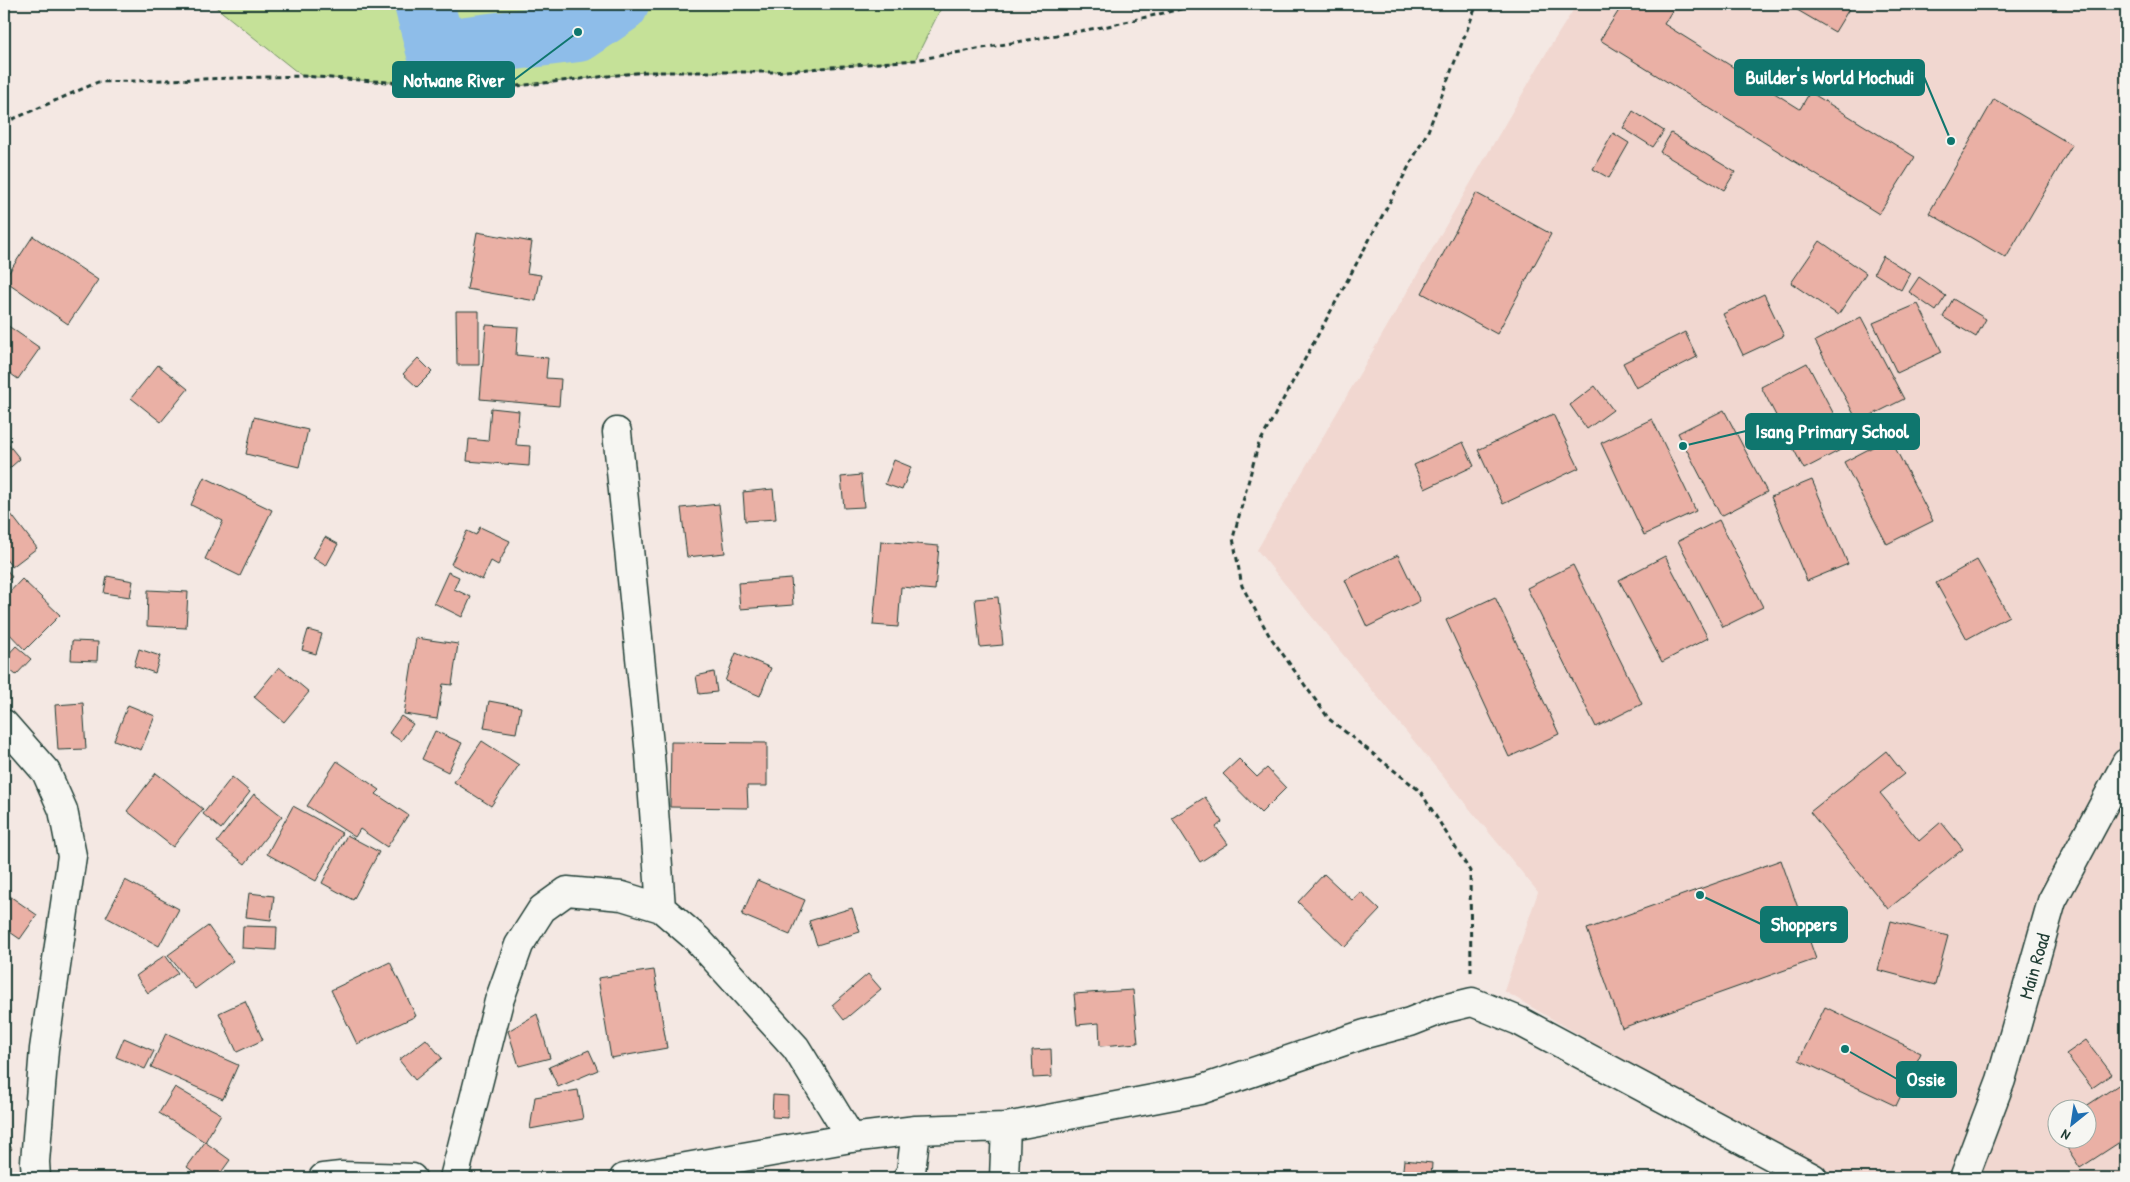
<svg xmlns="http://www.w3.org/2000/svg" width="2130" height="1182" viewBox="0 0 2130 1182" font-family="'Patrick Hand',sans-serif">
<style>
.built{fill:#f1d7d0;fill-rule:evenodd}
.green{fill:#c5e198;stroke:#728f66}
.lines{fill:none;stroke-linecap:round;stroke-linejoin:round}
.river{stroke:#8ebde9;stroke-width:60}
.building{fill:#eab0a5;stroke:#1f3d34}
.minor-casing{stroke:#1f3d34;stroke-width:31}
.path{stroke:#1f3d34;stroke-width:3;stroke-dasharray:5 4;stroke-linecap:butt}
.minor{stroke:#f6f6f2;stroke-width:28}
.labels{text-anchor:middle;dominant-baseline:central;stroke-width:4;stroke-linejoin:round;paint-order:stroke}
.street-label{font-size:19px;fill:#1f3d34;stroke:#f6f6f2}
.leader{fill:none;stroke:#0f766e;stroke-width:2}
.callout-dot{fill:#0f766e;stroke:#f6f6f2;stroke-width:2}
.callout{fill:#0f766e;stroke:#0f766e;stroke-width:2}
.callout-label{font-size:20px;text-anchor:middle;font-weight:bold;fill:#fff}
</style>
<rect width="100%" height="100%" fill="#f4e8e3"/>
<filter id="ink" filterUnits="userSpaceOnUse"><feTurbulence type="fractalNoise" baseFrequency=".02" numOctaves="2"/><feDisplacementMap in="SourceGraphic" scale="10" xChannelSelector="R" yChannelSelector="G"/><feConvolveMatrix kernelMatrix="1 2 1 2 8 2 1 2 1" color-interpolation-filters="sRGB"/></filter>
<g filter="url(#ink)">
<!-- built -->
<path class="built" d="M1577,4H2126V1178H1825L1504,991L1538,892L1257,550L1548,50ZM2058,1110H2088V1140H2058Z"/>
<!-- green -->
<path class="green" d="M212,4H943L915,60L773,72H644L490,89L302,76Z"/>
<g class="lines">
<!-- river -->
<path class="river" d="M424,4L436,50L578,32L619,4"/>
</g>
<!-- building -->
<path class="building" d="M1623,4H1676L1664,24L1800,109L1810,92L1915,157L1879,214L1600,40Z
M1787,4H1852L1835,32Z
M1994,99L2072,145L2006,258L1929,213Z
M1633,111L1664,131L1653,147L1623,128Z
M1613,133L1629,143L1609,178L1593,169Z
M1671,133L1735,172L1724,190L1660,152Z
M1476,193L1551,234L1497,334L1422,293Z
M477,232L532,242L527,273L541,275L536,301L467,289Z
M33,236L98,280L68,324L4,280Z
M1820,241L1866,273L1838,315L1791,283Z
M1883,256L1910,273L1901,290L1874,273Z
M1919,277L1946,296L1936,311L1909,292Z
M1764,294L1784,336L1743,355L1723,314Z
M1953,299L1986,319L1976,337L1943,317Z
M1918,304L1942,352L1897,373L1873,323Z
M456,311H479V365H457Z
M1861,317L1904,399L1858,422L1815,341Z
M4,323L40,348L18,379L4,369Z
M486,325L518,327L516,355L548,358L546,378L561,379L559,406L480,399Z
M1685,332L1697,357L1636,388L1623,363Z
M418,358L432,372L417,387L403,374Z
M1807,363L1850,445L1804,469L1761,387Z
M158,365L188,389L161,422L131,398Z
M1595,386L1613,410L1587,429L1570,405Z
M491,408L519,411L516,445L530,446L529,466L467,461L469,439L488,441Z
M1724,410L1767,492L1721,516L1678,433Z
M1553,414L1579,468L1503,504L1478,450Z
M254,417L308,430L299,467L246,454Z
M1652,419L1696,511L1644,535L1601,443Z
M1890,438L1933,521L1887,544L1844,462Z
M4,439L20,459L4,473Z
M1463,442L1474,466L1425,489L1414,465Z
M894,460L911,467L902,490L885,484Z
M861,475L864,507L844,508L841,477Z
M204,477L272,510L240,576L205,559L223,521L191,505Z
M1812,480L1848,564L1807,581L1771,497Z
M773,489L776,519L745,521L743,492Z
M719,504L725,553L687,557L681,508Z
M4,505L37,548L12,567L4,557Z
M1719,520L1763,607L1723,627L1678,541Z
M480,527L510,541L498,565L491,561L482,580L451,564L467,531L476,535Z
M325,537L338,544L326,566L313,558Z
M881,541L939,546L935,590L901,587L898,627L873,625Z
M1398,555L1420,601L1367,627L1345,580Z
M1665,556L1708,638L1662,662L1619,580Z
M1977,560L2009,616L1967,639L1936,583Z
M1573,565L1642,704L1596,727L1527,588Z
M4,566L12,577L4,583Z
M448,572L459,577L454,589L471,597L462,617L434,603Z
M107,576L133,581L130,597L104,593Z
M22,579L60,615L25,650L4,628V598Z
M791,579L793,605L740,609L738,583Z
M148,590L188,592L186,628L147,626Z
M998,597L1003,645L980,647L975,599Z
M1495,597L1559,734L1509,757L1446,620Z
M308,630L322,634L316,654L302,650Z
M416,638L458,644L452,685L443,684L437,719L404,714Z
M72,641L98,642L97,661L71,660Z
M16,646L31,659L16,675L4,665V659Z
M139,649L160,656L155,673L134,666Z
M736,653L771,668L760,696L725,681Z
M279,667L309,692L284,722L254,697Z
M714,672L717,692L699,694L696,676Z
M489,701L521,707L516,733L484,728Z
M83,703L86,749L58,750L55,705Z
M128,705L155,716L141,750L114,740Z
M401,716L413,724L401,741L389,733Z
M435,731L462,743L448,772L422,759Z
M482,741L519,765L491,806L454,782Z
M671,742L767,743V786H747L748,808L670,807Z
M1886,751L1904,774L1880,793L1919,841L1941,822L1963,849L1888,909L1810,812Z
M1239,759L1257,777L1267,768L1286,788L1261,813L1223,774Z
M337,761L380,790L376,794L408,815L387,847L360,829L355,837L307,806Z
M156,773L203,809L173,847L127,811Z
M232,777L250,792L221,829L203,814Z
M254,794L282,816L245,864L217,842Z
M1205,797L1222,822L1216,827L1228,844L1200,862L1172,818Z
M293,806L342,833L316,881L267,854Z
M347,835L379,852L353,900L322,883Z
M1781,860L1816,959L1622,1028L1587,929Z
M1324,874L1353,901L1361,892L1380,910L1345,947L1298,902Z
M125,880L179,909L159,946L106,917Z
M757,880L805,900L790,935L742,915Z
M4,892L37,915L20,939L4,928Z
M249,893L274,896L271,920L246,917Z
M852,908L860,932L817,945L809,921Z
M1891,921L1948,936L1935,985L1878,970Z
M208,926L233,961L195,989L168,955Z
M243,926L277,927L276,950L242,948Z
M165,955L178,973L148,993L136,976Z
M390,962L416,1016L357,1044L331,990Z
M654,970L667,1048L611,1058L598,978Z
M868,974L881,989L844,1020L832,1005Z
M1133,990L1138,1043L1100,1046L1099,1023L1077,1025L1074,994Z
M245,1001L263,1040L237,1052L219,1013Z
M1825,1007L1921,1053L1896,1106L1799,1060Z
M537,1014L550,1058L519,1066L508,1031Z
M166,1033L238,1065L223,1099L151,1067Z
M124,1038L154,1051L145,1069L116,1057Z
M426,1039L442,1058L415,1080L399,1060Z
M2086,1040L2112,1074L2092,1088L2066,1054Z
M1051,1049L1052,1077L1033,1078L1032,1050Z
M589,1050L598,1070L558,1087L549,1067Z
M2123,1082L2126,1087V1138L2080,1168L2062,1140H2088V1110H2080Z
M175,1087L221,1114L205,1142L159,1113Z
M578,1090L583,1119L530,1129L535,1097Z
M773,1095L788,1096V1118L772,1117Z
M4,1137L12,1149L4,1155Z
M205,1142L230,1160L217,1178H202L187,1167Z
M1404,1160L1432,1163L1431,1178H1402Z"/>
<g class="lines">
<!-- minor casing -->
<g class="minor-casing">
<path id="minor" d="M617,432L650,755L661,908
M4,724L46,772L63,810L72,856L44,1049L35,1162L36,1178
M323,1178L341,1176L412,1178
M454,1178L499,1001L519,945L542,909L567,891L622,896L661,908L697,939L796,1048L851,1138
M624,1178L851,1138L916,1130L1006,1127L1200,1090L1365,1034L1410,1022L1443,1009L1472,1002L1519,1021L1813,1178
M907,1178L911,1172L916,1130
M1004,1178L1006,1127
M1964,1178L2001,1080L2052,901L2126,763"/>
</g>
<!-- path -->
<path class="path" d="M4,123L98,82L302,76L490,89L644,72H773L915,60L1108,26L1202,4
M1471,972L1470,871L1420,791L1329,719L1269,635L1242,586L1233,538L1258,446L1428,131L1477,4"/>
<!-- minor -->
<use href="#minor" class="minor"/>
</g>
</g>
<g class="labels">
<!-- street labels -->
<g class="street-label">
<text transform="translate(2034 966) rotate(-74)">Main Road</text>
</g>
</g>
<!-- callouts -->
<path class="leader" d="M1951 141L1924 77M578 32L514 80M1683 446L1746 431M1700 895L1761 924M1845 1049L1897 1079"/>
<g class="callout-dot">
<circle cx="1951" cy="141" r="5"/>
<circle cx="578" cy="32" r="5"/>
<circle cx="1683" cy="446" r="5"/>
<circle cx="1700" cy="895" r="5"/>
<circle cx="1845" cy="1049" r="5"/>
</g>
<g class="callout">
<rect x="1735" y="60" width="189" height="35" rx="5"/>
<rect x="393" y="62" width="121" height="35" rx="5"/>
<rect x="1746" y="414" width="173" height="35" rx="5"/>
<rect x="1761" y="907" width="86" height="35" rx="5"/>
<rect x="1897" y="1062" width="59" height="35" rx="5"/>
</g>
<g class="callout-label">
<text x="1830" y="84">Builder's World Mochudi</text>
<text x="454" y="87">Notwane River</text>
<text x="1832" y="438">Isang Primary School</text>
<text x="1804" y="931">Shoppers</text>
<text x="1926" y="1086">Ossie</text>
</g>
<!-- margin -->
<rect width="2130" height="1182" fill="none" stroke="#f6f6f2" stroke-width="20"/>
<rect x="10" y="10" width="2110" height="1162" fill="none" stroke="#1f3d34" stroke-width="2" filter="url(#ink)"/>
<!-- north arrow -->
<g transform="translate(2072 1124) rotate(210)"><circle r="24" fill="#f6f6f2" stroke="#a0aca6"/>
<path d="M0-4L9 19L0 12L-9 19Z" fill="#1f6fb2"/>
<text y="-8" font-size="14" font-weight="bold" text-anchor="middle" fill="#1f3d34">N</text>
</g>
</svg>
